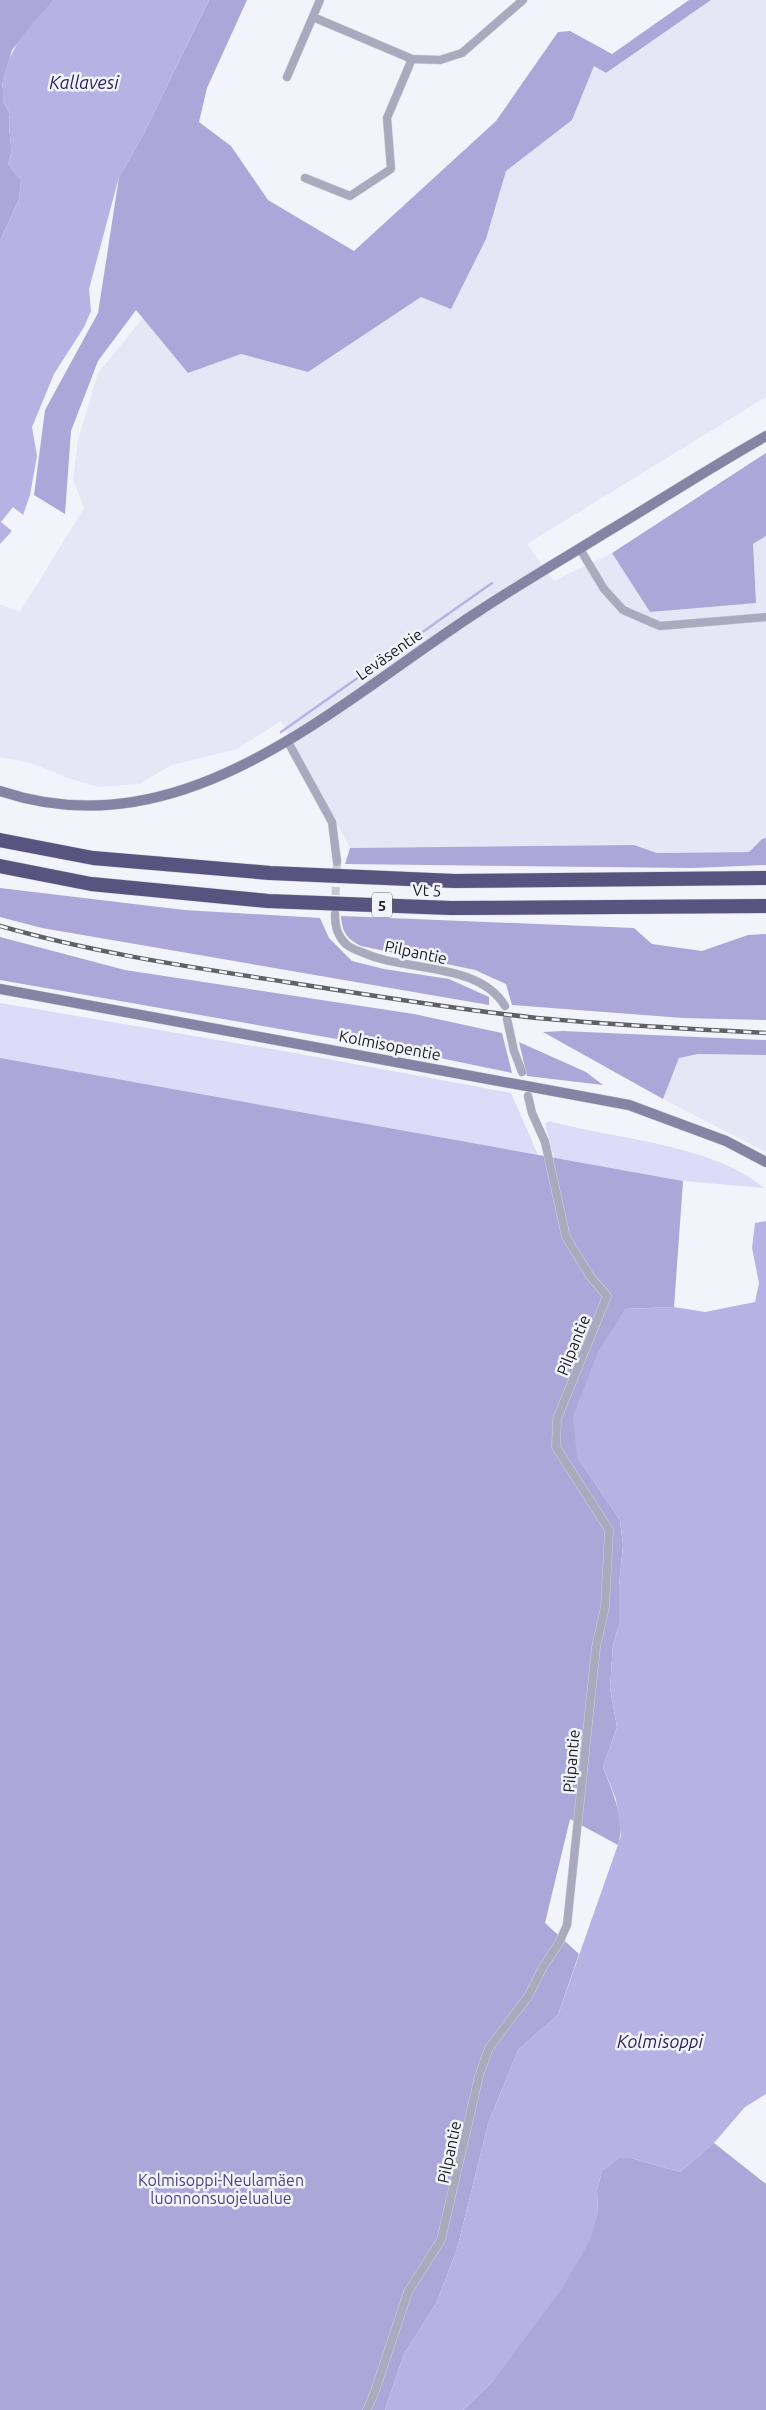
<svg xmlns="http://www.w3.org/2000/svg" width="766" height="2410" viewBox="0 0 766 2410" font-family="Ubuntu,sans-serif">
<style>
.built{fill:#e7e6f6}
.green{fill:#dddbf8}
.forest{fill:#aba8d9}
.water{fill:#b6b3e4}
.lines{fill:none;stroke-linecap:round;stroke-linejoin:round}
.stream{stroke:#b6b3e4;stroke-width:2.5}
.minor-tunnel{stroke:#c9c9d1;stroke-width:8;stroke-dasharray:8 4;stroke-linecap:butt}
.minor-casing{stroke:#d1d1d9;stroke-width:9}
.secondary-casing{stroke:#d1d1d9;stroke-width:11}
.motorway-casing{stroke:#d1d1d9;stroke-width:15}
.minor{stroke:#aaa9be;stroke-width:8}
.secondary{stroke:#8684a4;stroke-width:10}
.motorway{stroke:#58547f;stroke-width:14}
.rail-casing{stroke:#606065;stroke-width:4.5}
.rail{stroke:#f3f3fc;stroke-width:2.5;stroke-dasharray:8;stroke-linecap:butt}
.labels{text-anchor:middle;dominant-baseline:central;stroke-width:5;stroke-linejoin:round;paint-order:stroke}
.shield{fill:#f3f3fc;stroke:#606065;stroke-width:1}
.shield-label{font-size:15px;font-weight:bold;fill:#212124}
.street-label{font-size:16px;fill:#212124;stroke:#f3f3fc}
.park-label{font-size:16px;fill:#4d4582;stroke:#f3f3fc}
.water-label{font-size:18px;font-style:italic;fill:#2a1f59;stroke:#f3f3fc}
</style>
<rect width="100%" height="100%" fill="#f3f3fc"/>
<!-- built -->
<path class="built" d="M711,0H766V397L527,544L554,581L612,553L650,612L766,536V838L762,839L749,852L657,853L634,845L350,848L281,721L237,749L172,765L139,784L99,787L71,779L31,763L0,757V604L20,612L84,508L73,480L78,440L98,373L143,318L188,373L241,354L308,372L421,297L486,239L506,171L571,120L594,66L606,73Z
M698,1054L766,1055V1152L663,1099L679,1058Z"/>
<!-- green -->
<path class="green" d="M0,1003L295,1053L511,1093L538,1155L36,1065L0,1147Z
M549,1121C613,1139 713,1144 764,1188L683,1181L554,1158L545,1124Z"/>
<!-- forest -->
<path class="forest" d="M0,0H54L12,50L2,85L4,93L3,101L10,114C6,131 16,148 8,164L21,180L19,199L0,241Z
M209,0H247L207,88L199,122L231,146L268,200L354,251L496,121L558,32L570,31L612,54L689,0H711L606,73L594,66L572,120L506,171L486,239L451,309L421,297L308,372L241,354L188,373L136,310L98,361L71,431L65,514L34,495L45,410L98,313L119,177L143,135Z
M766,453V536L753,544L756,603L650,612L612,553Z
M766,838V865L692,868L345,864L350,848L634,845L657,853L749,852L762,839Z
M0,888L184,910L320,918L329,938L352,961L384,969L449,979L489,997V1005L42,928L0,917Z
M341,916L634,928L652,944L702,951L748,935L766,934V1020L683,1018L512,1005L506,984L475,970L361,946C347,939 342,932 341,916Z
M0,937L125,970L414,1014L502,1033L512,1073L406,1051L0,980Z
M563,1031L766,1040V1055L698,1054L679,1058L663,1099L543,1032Z
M519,1042L586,1072L603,1085L527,1076Z
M0,1058L683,1181L674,1307L625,1309L577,1457L620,1520L623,1545L619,1586V1625L613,1645L610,1688L617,1727L603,1767C612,1791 626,1821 618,1845L570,1819L545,1923L579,1954L558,2015L518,2050L488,2124L457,2249L436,2304L404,2354L385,2410H0Z
M714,2143L766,2184V2410H463L493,2381L598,2213L597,2190L602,2171L618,2158H631L680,2172Z"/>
<!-- water -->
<path class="water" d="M54,0H209L143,135L119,177L89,289L91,311L84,327L54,374L32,427L37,456L30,495L23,515L13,507L1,522L12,531L0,544V241L19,199L21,180L8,164C16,149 6,131 10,114L3,101C4,93 1,86 3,78C12,43 30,26 54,0Z
M766,1221V2094L745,2107L714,2143L680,2172L631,2158H618L602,2171L597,2190L598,2213L590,2240L561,2290L493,2381L463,2410H385L404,2354L436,2304L457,2249L488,2124L518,2050L558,2015L621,1836L616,1799L603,1767L617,1727L610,1688L613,1645L619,1625V1586L623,1545L620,1520L577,1457L573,1416L598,1352L625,1309L674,1307L705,1312L755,1302L759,1283L752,1248L755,1223Z"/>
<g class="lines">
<!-- stream -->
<path class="stream" d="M281,732L492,583"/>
<!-- minor-tunnel -->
<path class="minor-tunnel" d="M335,907L337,862"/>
<!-- minor casing -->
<g class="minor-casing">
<path id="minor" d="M313,17L412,59L440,60L462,53L523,0
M287,77L320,0
M305,178L350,196L391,169L387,118L412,59
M580,549L604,589L623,610L660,626L766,617
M288,742L332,822L337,862
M335,914C335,926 337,936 347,945C352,949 359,951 364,953C406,972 479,962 505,1006
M507,1019L514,1051L522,1072
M367,2410L375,2391L408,2292L441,2240L479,2076L489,2048L529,1995L543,1967L559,1943L567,1925L596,1647L605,1607L609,1530L556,1447L557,1419L607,1296L590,1276L566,1237L545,1142L532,1113L528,1096"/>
</g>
<!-- secondary casing -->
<g class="secondary-casing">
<path id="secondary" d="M0,791C185,853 336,703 479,611C520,584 563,559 605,533C659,501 711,467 766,436
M0,989L629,1105L726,1141L766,1162"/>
</g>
<!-- motorway casing -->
<g class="motorway-casing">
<path id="motorway" d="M0,840L93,858L270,873L455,881L766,878
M0,866L91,884L268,901L451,908L766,906"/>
</g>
<!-- minor -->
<use href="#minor" class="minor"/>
<!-- secondary -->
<use href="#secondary" class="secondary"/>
<!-- motorway -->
<use href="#motorway" class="motorway"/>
<!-- rail casing -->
<g class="rail-casing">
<path id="rail" d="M0,926C94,953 190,967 286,982C370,995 453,1009 537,1018C613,1025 690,1029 766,1033"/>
</g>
<!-- rail -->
<use href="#rail" class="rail"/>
</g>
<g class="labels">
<!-- shield labels -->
<rect class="shield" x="372" y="892.5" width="20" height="25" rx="4"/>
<g class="shield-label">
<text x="382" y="905">5</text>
</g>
<!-- street labels -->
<g class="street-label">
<text transform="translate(389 654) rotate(-35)">Leväsentie</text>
<text transform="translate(427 890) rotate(2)">Vt 5</text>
<text transform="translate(416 952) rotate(12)">Pilpantie</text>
<text transform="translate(390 1045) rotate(11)">Kolmisopentie</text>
<text transform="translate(573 1345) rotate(-68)">Pilpantie</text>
<text transform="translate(571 1761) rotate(-85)">Pilpantie</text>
<text transform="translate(449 2152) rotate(-78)">Pilpantie</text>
</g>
<!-- park labels -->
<g class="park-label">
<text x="221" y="2180">Kolmisoppi-Neulamäen<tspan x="221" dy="18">luonnonsuojelualue</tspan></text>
</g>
<!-- water labels -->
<g class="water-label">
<text x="84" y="82">Kallavesi</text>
<text x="660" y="2041">Kolmisoppi</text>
</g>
</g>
</svg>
